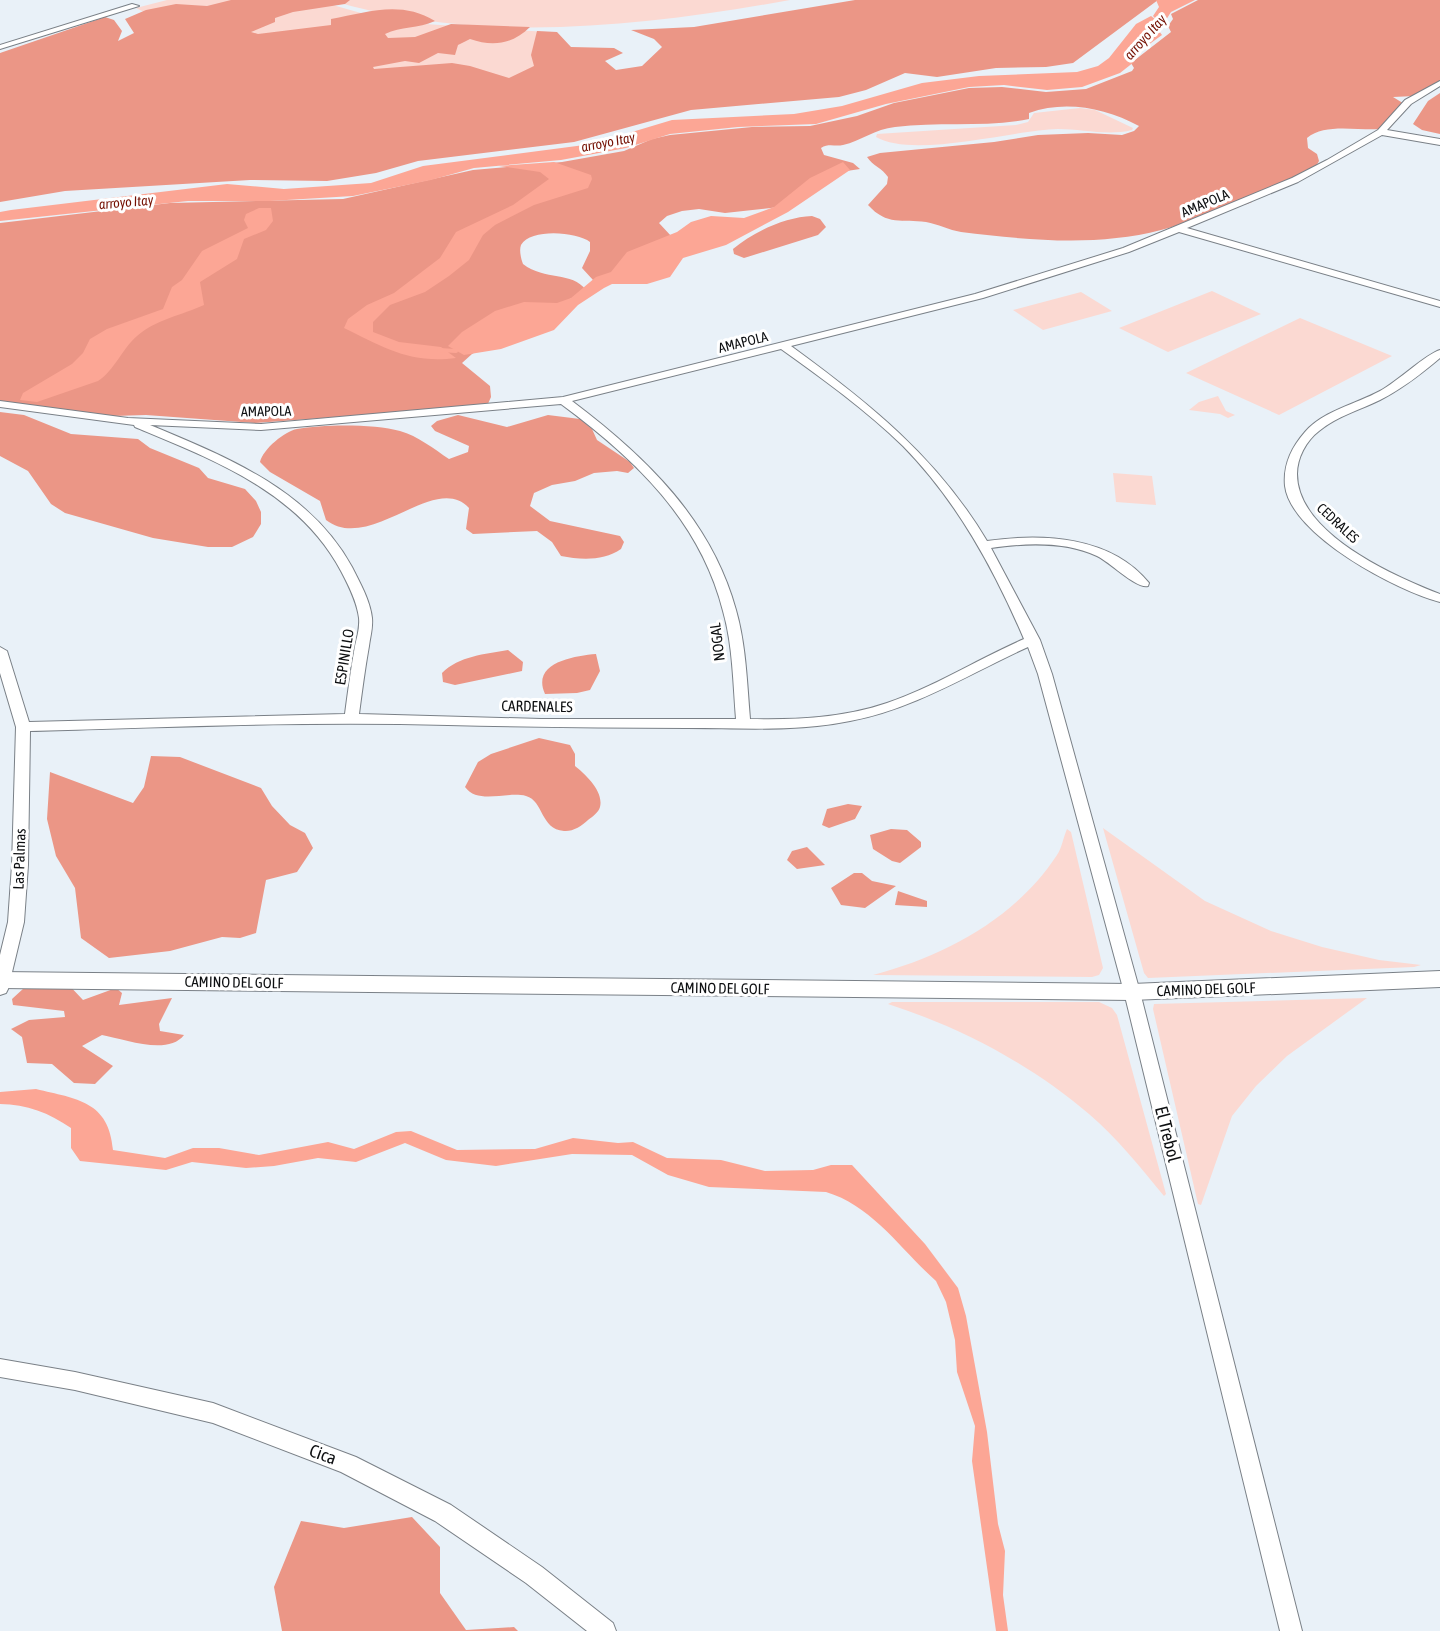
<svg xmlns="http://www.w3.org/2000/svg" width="1440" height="1631" viewBox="0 0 1440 1631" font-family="'Asap Condensed',sans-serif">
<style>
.green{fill:#fbd9d2}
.forest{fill:#eb9686}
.water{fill:#fca695}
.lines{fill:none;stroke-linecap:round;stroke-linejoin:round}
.stream{stroke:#fca695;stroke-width:4}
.minor-casing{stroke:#7a8087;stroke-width:2}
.tertiary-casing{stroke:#7a8087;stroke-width:2}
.minor{fill:#fff;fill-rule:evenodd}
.tertiary{fill:#fff;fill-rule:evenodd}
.labels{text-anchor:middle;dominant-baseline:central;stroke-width:6;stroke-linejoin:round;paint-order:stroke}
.far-water-label{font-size:14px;font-style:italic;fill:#741002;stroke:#fff}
.far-street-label{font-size:14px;fill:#0d0f11;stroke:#fff}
.street-label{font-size:15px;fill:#0d0f11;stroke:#fff}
.near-street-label{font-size:18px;fill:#0d0f11;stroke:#fff}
</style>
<rect width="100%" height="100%" fill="#e9f1f8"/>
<!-- green -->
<path class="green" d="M167,0H315L375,17L425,24L547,32L543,91L437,85L194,37L136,8Z
M330,0H790C640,27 478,45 330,0Z
M1080,108L1095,110L1133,128L1132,130C1108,136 1082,129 1058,129C1012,130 914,159 876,137L877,134L1016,125L1028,122L1034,113Z
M1212,291L1261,314L1168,352L1119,328Z
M1081,292L1112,311L1043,330L1013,310Z
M1300,318L1392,356L1279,415L1186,373Z
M1218,396L1226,411L1235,415L1228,418L1220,414L1189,410L1199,402Z
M1113,473L1152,476L1156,505L1116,502Z
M1103,828L1205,901L1271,931L1322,947L1379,960L1421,965L1414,967L1148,978L1144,973Z
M1067,829L1071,832L1103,968L1099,975L1092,977L873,975C945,956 1015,919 1057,855C1062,848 1063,838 1067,829Z
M1367,998L1287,1056L1256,1086L1232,1116L1201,1205L1198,1204L1153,1009L1154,1004Z
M892,1002H1099L1112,1008L1117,1015L1166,1194L1164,1196C1141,1168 1117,1138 1089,1114C1032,1065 960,1027 888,1004Z"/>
<!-- forest -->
<path class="forest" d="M231,0H350L345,4L293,12L275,18V22L251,32L258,34L331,25V19C368,12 401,0 435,21C418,29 401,26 385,34L388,38L415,37L451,24L530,27C513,44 493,47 470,39L458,45L455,55L438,53L419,63L405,61L373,67L374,69L452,63L470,66L509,78L534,66L531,55L537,31L557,32L571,47L614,48L623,53L605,61L616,70L642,66L662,47L654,39L631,30L694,27L855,0H1158L1073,63L1046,67L996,68L937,77L905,73L866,90L839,97L691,110L574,142L418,161L376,173L327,181L250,180L65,191L0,202V53L105,17L114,20L122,31L118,41L134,33L125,19L146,10L176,4L207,6Z
M1198,0H1440V83L1415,96L1393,97L1406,105V110L1399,114L1390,128C1364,133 1327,121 1307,138L1308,148L1317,154L1319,161L1314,170L1252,195V202C1239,208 1225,206 1212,211C1195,217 1179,226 1161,230C1096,247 1027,240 961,232C949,230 938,224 926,222C902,219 887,226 868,205L887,184L888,177C882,168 873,166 867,157L880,153L994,142L1038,135L1088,133L1122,135L1134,131L1139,126C1105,108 1065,100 1029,113V119C985,128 940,121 895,127C875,129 861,141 843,145C835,147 829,143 821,148L824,155L853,163L860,169L840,172L779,207L725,213L699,209L682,211L667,216L659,223L672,237L602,281L593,280L582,268L590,251V242C577,232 531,228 521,245C519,250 521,259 523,264C545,281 572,271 586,290L472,354L462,363L490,386L491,397L487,406L255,423L146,415L113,416L0,402V223L170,203L343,199L473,170L562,162L624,151L652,139L670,135L752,127L810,126L857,116L894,103L969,88L1002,87L1046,92L1086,89L1132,71L1134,68L1131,63L1171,32L1168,26L1173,19L1171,14Z
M1440,93V134L1422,130L1413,124L1428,101Z
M812,216L820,219L826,227L818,235L744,258L734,254L733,249C753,232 785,217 812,216Z
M0,412L24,415L71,434L138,439L150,448L199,468L208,478L245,489L256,501L261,512V524L253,537L232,547H208L153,538L65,513L51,504L28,471L0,456Z
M458,415L507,427L548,415L580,419L592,429L597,440L630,462L634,468L628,473L617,471L594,473L575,481L552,485L534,493L530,506L550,521L620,536L624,542L621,549C604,561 581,560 561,556L552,542L537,531L473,534L466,529L469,508C435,471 370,554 326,520L320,501L270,472L260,462C263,449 285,431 297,429C324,424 375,424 400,431C418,436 434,449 449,459L468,452L469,446L435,431L431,426L437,421Z
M508,650L523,662L522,671L455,685L443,682L442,673C459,656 485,654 508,650Z
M596,654L600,671L590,690L577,693L545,694C531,663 573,656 596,654Z
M539,738L570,745L575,754V766C585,774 604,791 600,807C599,812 592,817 588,820C582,826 572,832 564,831C540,829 544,801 526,796C507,791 478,805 465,787L478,762L491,754Z
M151,756L180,757L261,788L272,806L290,825L305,833L313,848L297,872L266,880L256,933L240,938L222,937L170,951L109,958L81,938L75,888L56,856L47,819L50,772L133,803L144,787Z
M848,804L862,806L855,819L829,828L822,825L827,809Z
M891,829L907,830L921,842V847L900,863L892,861L873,849L870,835Z
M807,847L825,865L797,869L787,860L792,851Z
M854,873H862L872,881L896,886L865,908L841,905L831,888Z
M898,891L927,901V907L895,905Z
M66,982L83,1000L116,988L122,993L119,1005L172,998L159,1024L160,1031L184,1035C168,1056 124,1039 102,1035L82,1046L113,1066L95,1084L74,1083L52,1064L27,1063L22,1037L11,1029L29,1020L65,1017L64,1011L13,1005L12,999L24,988Z
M412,1517L440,1547V1593L466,1630L514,1627L518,1631H282L274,1587L301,1521L344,1528Z"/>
<!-- water -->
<path class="water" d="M1156,0H1195L1171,12L1159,31L1162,35L1137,53L1134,62L1120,73L1082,87L1047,90L1004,85L969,87L886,104L816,124L738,127L670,134L626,148L561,160L474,168L431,180L353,196L270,201H188L0,221V212L11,210L227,184L284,189L371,183L423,166L592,144L672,120L794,114L842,106L922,83L979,76L1077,72L1098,66L1109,58L1136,24L1151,16L1159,22L1153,16L1159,7Z
M554,162L591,175L592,179L588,188L534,205L495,225L483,235L469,260L449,276L425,292L390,305L373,322V332L399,342L441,347L456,358C410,364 383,347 344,328L348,319L367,305L394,293L440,258L456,232L513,205L549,179L540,172L499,166Z
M843,162L850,170L788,212L726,245L683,258L670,277L647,284H612L604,288L578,305L554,330L501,349L464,355L448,346L462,332L495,311L524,302L557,303L571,298L596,277L611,272L627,252L677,232L691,222L711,216L744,218L774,207L810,178Z
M259,208H271L273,221L266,230L244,239L237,259L200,282L204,305C182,315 155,320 137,336C122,349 114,371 98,381L37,402L20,400L23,393L72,364L83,353L90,339L107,329L163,309L172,287L182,280L202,251L248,228L244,220L246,214Z
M36,1089C77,1099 109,1101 113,1150L165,1158L193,1148H219L259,1155L328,1142L354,1149L396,1132L411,1131L457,1150L535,1149L573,1138L618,1143L633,1142L667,1158L721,1160L765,1171L813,1170L831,1165H852L925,1244L958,1288L966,1316L987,1432L998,1524L1005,1551L1003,1595L1008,1631H996L972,1461L975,1426L957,1372L955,1340L946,1302L936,1281C901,1250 873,1206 826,1192L709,1187L668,1175L632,1155L572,1154L496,1166L446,1160L405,1143L356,1162L318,1158L274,1166L246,1168L192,1162L166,1170L80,1161L71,1148V1128C49,1113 27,1104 0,1104V1092Z"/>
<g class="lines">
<!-- stream -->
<path class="stream" d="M439,350L456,351"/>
<!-- minor casing -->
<g class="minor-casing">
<path id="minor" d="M132,4L139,6L0,49V45Z
M1440,81V86L1411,104L1387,130L1440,139V145L1382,135L1298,182L1187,228L1440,301V307L1179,232L1129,252L983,298L791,346C869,403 937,457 987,541C1043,533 1111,536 1149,583L1148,586C1136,589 1110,562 1097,556C1065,541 1025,543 991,548L1040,640L1052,674L1140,992L1302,1631H1280L1124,992L1038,674L1028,647C969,674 914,709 850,721C796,732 742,728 687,728C608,728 528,727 448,725C309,721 169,727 30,731L28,865L24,922L8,989L6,993L0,995V955L8,922L12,865L16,727L0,673V647L7,651L29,722L345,714C348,691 351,668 355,646C357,637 360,628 359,618C357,602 349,586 341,571C299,492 214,460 135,427L134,425L0,407V401L128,418L261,424L563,397L975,294L1123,248L1292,178L1327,160L1378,130L1405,100ZM781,349C823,379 866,410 903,446C957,501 994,569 1024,639C978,659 934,687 887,703C843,718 796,720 750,719C747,683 746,645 736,610C711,519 645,456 572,401ZM561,404C634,458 700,520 723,611C733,646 733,683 736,719H541L359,714C362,691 365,668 369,646C370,637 373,628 372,618C370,600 360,583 352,567C310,490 227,457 150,425L261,430Z
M1440,350V358C1421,374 1402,389 1380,400C1360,410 1337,416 1319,431C1306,441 1297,458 1297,474C1297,533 1393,576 1440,594V602C1397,591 1291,535 1285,486C1283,465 1291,448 1305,432C1323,411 1356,404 1380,391C1397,382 1426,354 1440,350Z
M0,1359L75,1372L213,1403L356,1457L451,1505L542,1567L613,1623L616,1631H587L526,1583L435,1521L341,1472L213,1423L75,1390L0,1377Z"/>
</g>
<!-- tertiary casing -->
<g class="tertiary-casing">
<path id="tertiary" d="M1440,971V987L1132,1000L0,988V972L1132,984Z"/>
</g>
<!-- minor -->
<use href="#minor" class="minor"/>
<!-- tertiary -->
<use href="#tertiary" class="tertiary"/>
</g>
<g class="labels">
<!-- far-water labels -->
<g class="far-water-label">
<text transform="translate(1145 37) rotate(-48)">arroyo Itay</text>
<text transform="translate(608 142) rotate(-11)">arroyo Itay</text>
<text transform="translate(126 202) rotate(-5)">arroyo Itay</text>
</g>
<!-- far-street labels -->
<g class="far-street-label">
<text transform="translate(1205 203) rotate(-23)">AMAPOLA</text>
<text transform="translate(743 342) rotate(-14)">AMAPOLA</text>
<text transform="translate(266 411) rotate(-1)">AMAPOLA</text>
<text transform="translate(1338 523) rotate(43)">CEDRALES</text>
</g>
<!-- street labels -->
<g class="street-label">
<text transform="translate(717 642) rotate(-97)">NOGAL</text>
<text transform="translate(344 657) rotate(-81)">ESPINILLO</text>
<text transform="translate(537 706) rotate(1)">CARDENALES</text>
<text transform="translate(19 859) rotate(-88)">Las Palmas</text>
<text transform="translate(234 982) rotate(1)">CAMINO DEL GOLF</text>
<text transform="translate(720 988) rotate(1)">CAMINO DEL GOLF</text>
<text transform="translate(1206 989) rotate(-2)">CAMINO DEL GOLF</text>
</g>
<!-- near-street labels -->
<g class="near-street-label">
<text transform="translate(1168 1134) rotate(76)">El Trebol</text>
<text transform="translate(323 1454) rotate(20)">Cica</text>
</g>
</g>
</svg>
